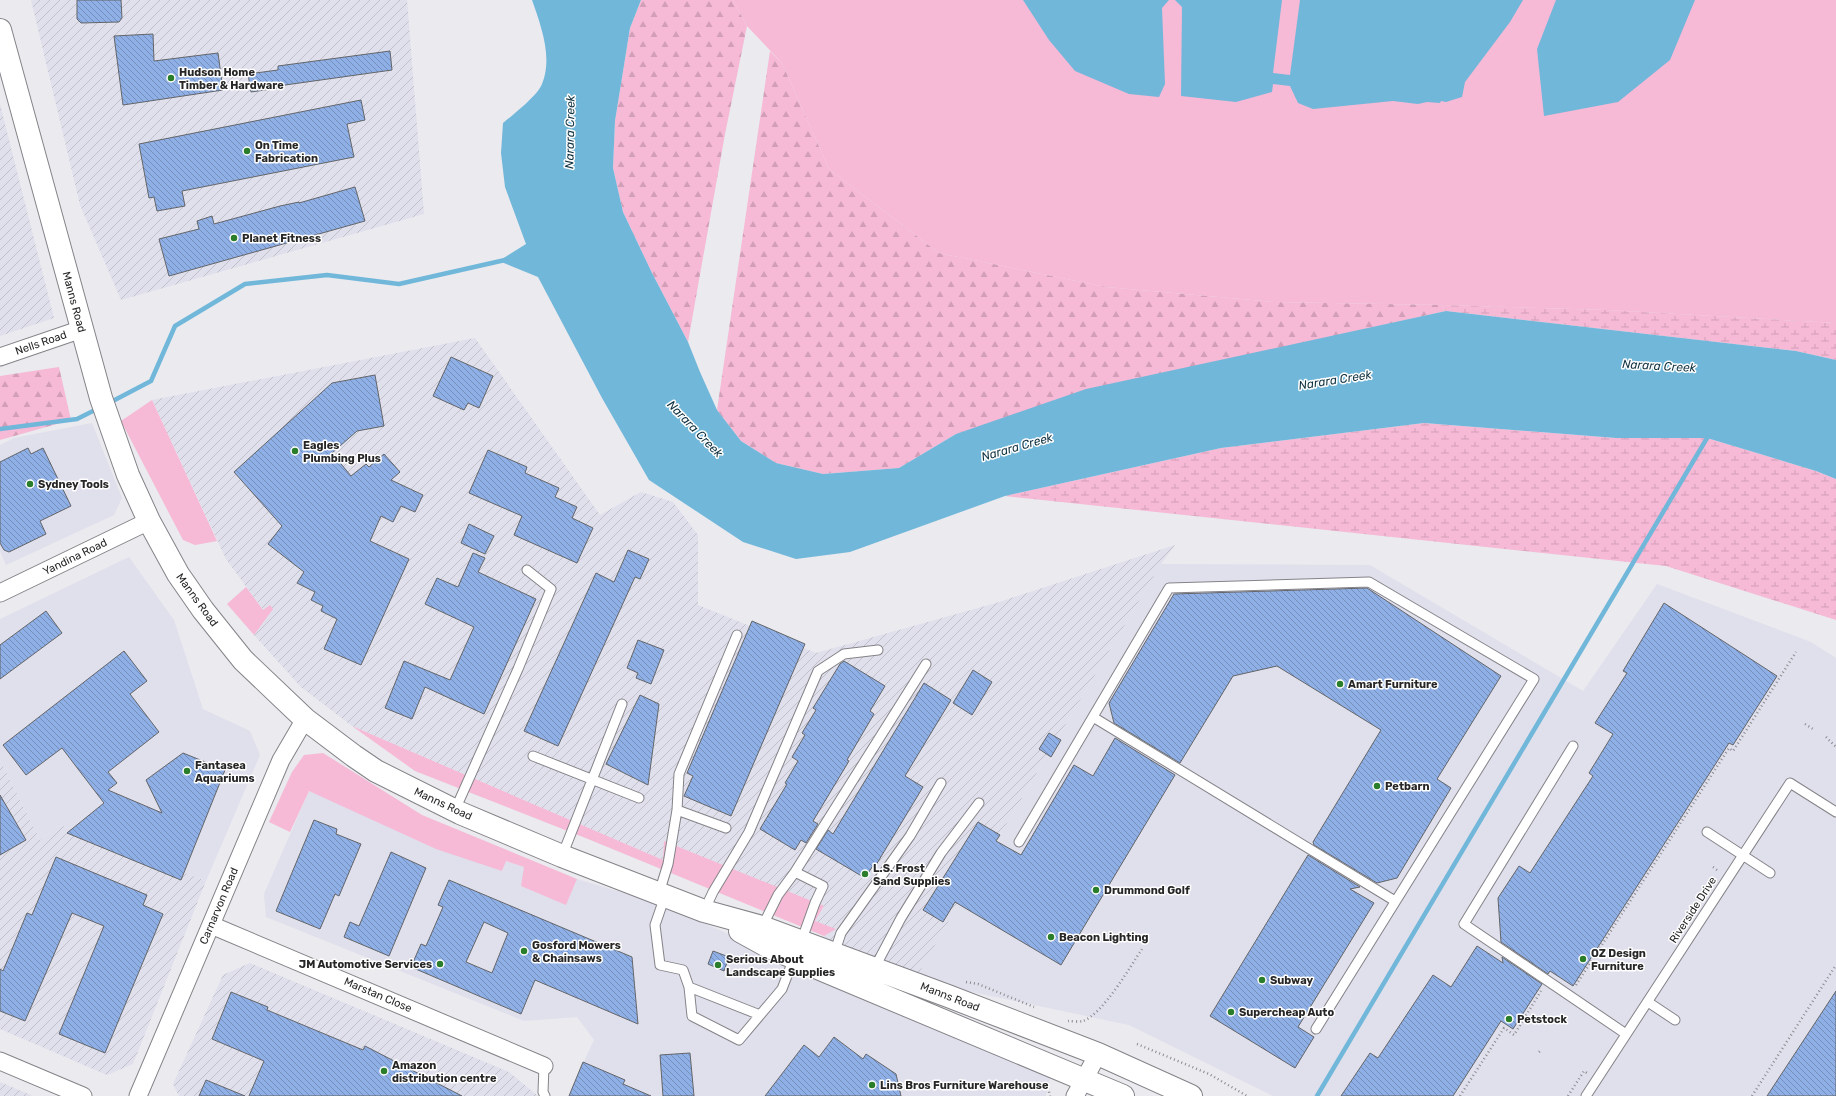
<svg xmlns="http://www.w3.org/2000/svg" width="1836" height="1096" viewBox="0 0 1836 1096" font-family="Rubik,sans-serif">
<style>
.built{fill:#e0dfec}
.industrial{fill:url(#industrial-furrows)}
.grass{fill:#f6b9d6}
.forest{fill:url(#forest-firs)}
.wetland{fill:url(#wetland-marsh)}
.water{fill:#71b7da}
.lines{fill:none;stroke-linecap:round;stroke-linejoin:round}
.stream{stroke:#71b7da;stroke-width:4.5}
.building{fill:url(#building-back-hatch);stroke:#636569;fill-rule:evenodd}
.lane-casing{stroke:#848388;stroke-width:11}
.street-casing{stroke:#848388;stroke-width:19}
.primary-casing{stroke:#848388;stroke-width:24}
.path{stroke:#8c8c8f;stroke-width:2.5;stroke-dasharray:1 3;stroke-linecap:butt}
.lane{stroke:#fff;stroke-width:9}
.street{stroke:#fff;stroke-width:17}
.primary{stroke:#fff;stroke-width:22}
.poi-dot{fill:#2a7e2b;stroke:#fff;stroke-width:1.5}
.labels{text-anchor:middle;dominant-baseline:central;stroke-width:3;stroke-linejoin:round;paint-order:stroke}
.poi-label{font-size:11px;font-weight:bold;fill:#262627;stroke:#fff;text-anchor:start}
.street-label{font-size:11px;fill:#262627;stroke:#fff}
.water-label{font-size:12px;font-style:italic;fill:#113241;stroke:#fff}
</style>
<defs>
<pattern id="industrial-furrows" width="10" height="10" patternUnits="userSpaceOnUse"><rect width="10" height="10" fill="#e0dfec"/><path d="M-1 1l2-2M0 10L10 0M9 11l2-2" fill="none" stroke="#c0bfca"/></pattern>
<pattern id="forest-firs" width="22" height="20" patternUnits="userSpaceOnUse"><rect width="22" height="20" fill="#f6b9d6"/><path d="M5 1l3.5 6h-7zM16 11l3.5 6h-7z" fill="#d39fb8"/></pattern>
<pattern id="wetland-marsh" width="20" height="14" patternUnits="userSpaceOnUse"><rect width="20" height="14" fill="#f6b9d6"/><path d="M1 5h8M5 5V1M11 12h8M15 12V8" fill="none" stroke="#d39fb8"/></pattern>
<pattern id="building-back-hatch" width="6" height="6" patternUnits="userSpaceOnUse"><rect width="6" height="6" fill="#8fb0e6"/><path d="M-1 5l2 2M0 0l6 6M5-1l2 2" fill="none" stroke="#758fba"/></pattern>
</defs>
<rect width="100%" height="100%" fill="#eaeaef"/>
<!-- built -->
<path class="built" d="M92,423L122,498L114,515L6,565L0,551V445L14,438Z
M129,557L174,620L203,709L250,731L260,755L206,881L60,825L40,840L0,760V619Z
M1161,564L1370,565L1583,691L1657,584L1811,642L1836,658V1096H1273L1129,1025L915,980L947,924Z
M309,791L503,871L505,861L524,867L566,905L577,879L658,903L765,950L1052,1069L1046,1096H575L569,1093L594,1040L577,1017L524,1021L266,917L264,894Z"/>
<!-- industrial -->
<path class="industrial" d="M31,0H407L424,214L121,300L80,205Z
M0,104L54,318L0,336Z
M475,338L600,515L641,492L673,502L698,535V605L816,653L996,603L1175,545L1161,564L947,924L915,980L821,945L824,936L835,929L815,921L824,907L664,841L663,860L352,726L301,687L254,635L273,609L263,610L226,559L152,400Z
M0,760L40,840L60,825L206,881L133,1064L107,1075L0,1029Z
M250,963L509,1072L538,1096H179L173,1084L223,975Z
M0,1082L33,1096H0Z"/>
<!-- grass -->
<path class="grass" d="M733,0H1836V323L1607,310L1441,305L1274,302L1106,287L939,253L829,169L782,63L747,26Z
M152,400L217,541L195,545L183,540L121,421Z
M246,587L263,610L270,605L273,609L254,635L227,604Z
M352,726L663,860L664,841L824,906L815,921L836,929L824,936L588,839L415,771Z
M323,753L422,815L577,879L566,905L521,886L524,867L506,861L502,871L436,849L309,791L290,832L269,822L292,772L304,755Z"/>
<!-- forest -->
<path class="forest" d="M641,0H733L747,26L725,134L688,342L652,273L623,212L613,168L615,121L630,28Z
M770,51L782,63L829,169L939,253L1106,287L1274,302L1441,305L1446,311L1294,345L956,434L899,468L823,474L776,463L741,441L717,410Z
M59,367L71,420L0,440V376Z"/>
<!-- wetland -->
<path class="wetland" d="M1441,305L1607,310L1836,323V360L1796,351L1446,311Z
M1424,423L1616,438H1707L1816,471L1836,479V620L1666,566L1005,496L1221,448Z"/>
<!-- water -->
<path class="water" d="M532,0H641L630,28L615,121L613,168L623,212L652,273L688,342L700,372L717,410L741,441L776,463L823,474L899,468L956,434L1086,389L1446,311L1796,351L1836,360V479L1816,471L1707,438H1616L1424,423L1221,448L1005,496L850,552L796,559L743,542L649,480L602,398L538,277L499,261L526,244L505,187L501,153L503,123C513,115 538,95 542,84C553,57 541,26 532,0Z
M1023,0H1169L1162,8L1165,84L1159,97L1129,94L1075,71L1049,40Z
M1175,0H1282L1273,73L1290,75L1300,0H1523L1510,22L1465,82L1462,97L1446,102L1441,101L1440,103L1427,102L1418,104L1393,101L1313,109L1298,103L1290,86L1273,84L1272,92L1236,102L1181,96L1182,7Z
M1556,0H1695L1670,60L1618,102L1544,116L1537,49Z"/>
<g class="lines">
<!-- stream -->
<path class="stream" d="M109,403L151,381L175,326L245,284L327,275L399,284L505,260
M0,429L77,419L99,408
M1317,1096L1710,433"/>
</g>
<!-- building -->
<path class="building" d="M77,0H121L122,18L119,22L81,23L77,19Z
M153,34L154,61L218,53L223,90L123,105L114,36Z
M390,51L392,70L278,86V88L251,92L248,74L278,70V66Z
M361,100L365,120L347,124L354,157L182,191L185,206L157,211L154,197L149,198L139,144Z
M355,187L365,221L169,276L159,239L199,229L197,221L212,216L214,224L280,206L299,202V203Z
M451,357L493,376L479,408L468,403L464,410L433,396Z
M375,375L384,426L357,431L332,453L351,476L366,464L369,467L384,454L400,472L391,480L423,495L415,512L401,506L393,522L381,516L370,541L409,559L361,665L324,649L337,619L321,611L323,606L311,600L315,592L297,583L304,572L268,544L282,526L234,472L332,383Z
M28,448L31,454L43,448L71,506L40,521L46,534L9,552L4,550L0,543V462Z
M488,450L527,467L525,473L559,488L555,497L577,507L572,518L593,528L577,563L514,535L522,516L469,493Z
M469,524L494,536L485,554L461,543Z
M628,550L649,559L640,579L635,577L558,746L524,731L596,573L614,582Z
M473,553L485,558L478,572L536,599L484,714L425,687L412,719L385,708L404,661L450,680L474,627L425,604L437,578L458,587Z
M1367,588L1501,676L1437,779L1451,788L1397,878L1377,883L1314,845L1313,842L1381,730L1277,666L1233,676L1180,763L1114,723L1109,703L1174,594Z
M1664,603L1777,676L1733,745L1729,743L1573,986L1550,971L1548,974L1501,942L1498,898L1519,866L1530,873L1593,776L1589,773L1613,734L1595,723L1627,673L1623,671Z
M46,611L62,633L0,679V645Z
M752,621L805,644L731,816L684,796L693,776L687,773Z
M638,640L664,650L651,684L636,678L638,673L627,668Z
M124,651L147,681L130,694L159,732L108,772L117,783L108,790L162,813L146,780L183,753L225,770L181,880L67,833L104,803L62,748L26,775L3,745Z
M844,661L885,686L870,711L874,714L847,760L849,761L813,821L818,824L806,843L801,840L795,850L760,829L787,784L785,783L798,761L792,757L805,735L802,733L816,710L813,708L840,664Z
M973,670L992,682L972,715L953,703Z
M924,683L951,700L905,776L923,787L876,865L874,864L865,878L816,849L828,830L833,834Z
M640,695L659,704L648,785L606,764Z
M1049,733L1061,740L1051,757L1039,749Z
M1115,738L1175,775L1061,965L955,902L943,922L923,910L978,822L1000,835L996,841L1021,855L1074,765L1093,776Z
M0,795L26,840L0,855Z
M314,820L337,829L336,834L361,844L339,896L335,894L320,929L276,911Z
M391,852L426,868L389,956L344,937L350,922L359,926Z
M1308,855L1360,887L1350,889L1374,903L1298,1027L1314,1037L1295,1068L1210,1016Z
M56,857L147,895L143,905L163,914L105,1053L59,1034L104,926L72,913L25,1021L0,1011V969L3,971L27,913L32,915Z
M449,880L632,957L638,1024L535,980L521,1014L411,967L421,944L426,946L443,907L438,905ZM484,922L508,933L492,973L466,962Z
M1477,946L1503,963L1502,957L1542,984L1513,1029L1501,1021L1453,1096H1341L1370,1053L1378,1058L1433,975L1451,987Z
M713,951L729,957L724,971L708,964Z
M1836,991V1096H1767Z
M231,992L268,1007L267,1010L363,1050L365,1046L462,1096H249L264,1061L212,1039Z
M834,1037L863,1059L866,1054L896,1074L901,1096H765L804,1045L819,1057Z
M690,1053L694,1096H663L660,1055Z
M583,1062L625,1080L623,1084L651,1096H569Z
M206,1080L245,1096H199Z"/>
<g class="lines">
<!-- lane casing -->
<g class="lane-casing">
<path id="lane" d="M1093,717L1395,901
M1573,746L1464,924L1626,1034
M533,756L639,798
M455,810L518,669L551,589L527,570
M677,810L679,774L737,635
M1707,832L1770,873
M1019,842L1169,588L1369,582L1534,679L1316,1029
M562,856L622,704
M795,872L823,886L815,903L801,942
M659,893L668,864L677,810L726,828
M665,896L655,925L660,965L683,970L689,987
M704,911L713,892L749,832L818,671L844,654L878,650
M762,927L778,895L795,872L926,664
M834,954L841,933L910,836L941,783
M874,969L901,918L941,853L979,803
M1648,1002L1675,1020
M760,1015L689,987L692,1016L739,1040L782,989L794,958
M544,1066L543,1092L545,1096
M1586,1096L1790,783L1836,812"/>
</g>
<!-- street casing -->
<g class="street-casing">
<path id="street" d="M0,357L82,329
M0,593L149,521
M211,925L544,1066
M0,1061L83,1096
M138,1096L281,760L305,719
M1075,1096L1098,1054"/>
</g>
<!-- primary casing -->
<g class="primary-casing">
<path id="primary" d="M0,30L101,398L128,475L149,521L178,574L203,610L243,660L305,719L354,756L376,771L460,813L562,856L704,911L762,927L948,996L1098,1054L1191,1096
M740,931L769,947L827,972L1123,1096"/>
</g>
<!-- path -->
<path class="path" d="M1805,724L1813,729
M1826,737L1836,747
M1713,867L1717,870L1718,868
M966,982L978,984L1034,1007
M1576,985L1729,748L1733,751L1796,652
M1068,1021C1072,1021 1079,1022 1083,1021C1103,1014 1130,967 1142,949
M1137,1044L1209,1074L1247,1096
M1539,1052L1541,1050
M1047,1084L1050,1096
M1460,1096L1504,1028L1514,1035L1541,991
M1568,1096L1584,1071L1587,1073
M1752,1096L1836,965"/>
<!-- lane -->
<use href="#lane" class="lane"/>
<!-- street -->
<use href="#street" class="street"/>
<!-- primary -->
<use href="#primary" class="primary"/>
</g>
<!-- markers -->
<g class="poi-dot">
<circle cx="171" cy="78" r="4"/>
<circle cx="247" cy="151" r="4"/>
<circle cx="234" cy="238" r="4"/>
<circle cx="295" cy="451" r="4"/>
<circle cx="30" cy="484" r="4"/>
<circle cx="1340" cy="684" r="4"/>
<circle cx="187" cy="771" r="4"/>
<circle cx="1377" cy="786" r="4"/>
<circle cx="865" cy="874" r="4"/>
<circle cx="1096" cy="890" r="4"/>
<circle cx="1051" cy="937" r="4"/>
<circle cx="524" cy="951" r="4"/>
<circle cx="1583" cy="959" r="4"/>
<circle cx="440" cy="964" r="4"/>
<circle cx="718" cy="965" r="4"/>
<circle cx="1262" cy="980" r="4"/>
<circle cx="1231" cy="1012" r="4"/>
<circle cx="1509" cy="1019" r="4"/>
<circle cx="384" cy="1071" r="4"/>
<circle cx="872" cy="1085" r="4"/>
</g>
<g class="labels">
<!-- poi labels -->
<g class="poi-label">
<text x="179" y="72">Hudson Home<tspan x="179" dy="13">Timber &amp; Hardware</tspan></text>
<text x="255" y="145">On Time<tspan x="255" dy="13">Fabrication</tspan></text>
<text x="242" y="238">Planet Fitness</text>
<text x="303" y="445">Eagles<tspan x="303" dy="13">Plumbing Plus</tspan></text>
<text x="38" y="484">Sydney Tools</text>
<text x="1348" y="684">Amart Furniture</text>
<text x="195" y="765">Fantasea<tspan x="195" dy="13">Aquariums</tspan></text>
<text x="1385" y="786">Petbarn</text>
<text x="873" y="868">L.S. Frost<tspan x="873" dy="13">Sand Supplies</tspan></text>
<text x="1104" y="890">Drummond Golf</text>
<text x="1059" y="937">Beacon Lighting</text>
<text x="532" y="945">Gosford Mowers<tspan x="532" dy="13">&amp; Chainsaws</tspan></text>
<text x="1591" y="953">OZ Design<tspan x="1591" dy="13">Furniture</tspan></text>
<text x="726" y="959">Serious About<tspan x="726" dy="13">Landscape Supplies</tspan></text>
<text x="432" y="964" text-anchor="end">JM Automotive Services</text>
<text x="1270" y="980">Subway</text>
<text x="1239" y="1012">Supercheap Auto</text>
<text x="1517" y="1019">Petstock</text>
<text x="392" y="1065">Amazon<tspan x="392" dy="13">distribution centre</tspan></text>
<text x="880" y="1085">Lins Bros Furniture Warehouse</text>
</g>
<!-- street labels -->
<g class="street-label">
<text transform="translate(74 302) rotate(75)">Manns Road</text>
<text transform="translate(41 343) rotate(-19)">Nells Road</text>
<text transform="translate(75 557) rotate(-26)">Yandina Road</text>
<text transform="translate(197 600) rotate(54)">Manns Road</text>
<text transform="translate(443 804) rotate(25)">Manns Road</text>
<text transform="translate(219 906) rotate(-67)">Carnarvon Road</text>
<text transform="translate(1693 910) rotate(-57)">Riverside Drive</text>
<text transform="translate(378 995) rotate(23)">Marstan Close</text>
<text transform="translate(950 997) rotate(21)">Manns Road</text>
</g>
<!-- water labels -->
<g class="water-label">
<text transform="translate(570 132) rotate(-89)">Narara Creek</text>
<text transform="translate(1659 366) rotate(3)">Narara Creek</text>
<text transform="translate(1335 380) rotate(-9)">Narara Creek</text>
<text transform="translate(695 429) rotate(46)">Narara Creek</text>
<text transform="translate(1017 447) rotate(-16)">Narara Creek</text>
</g>
</g>
</svg>
